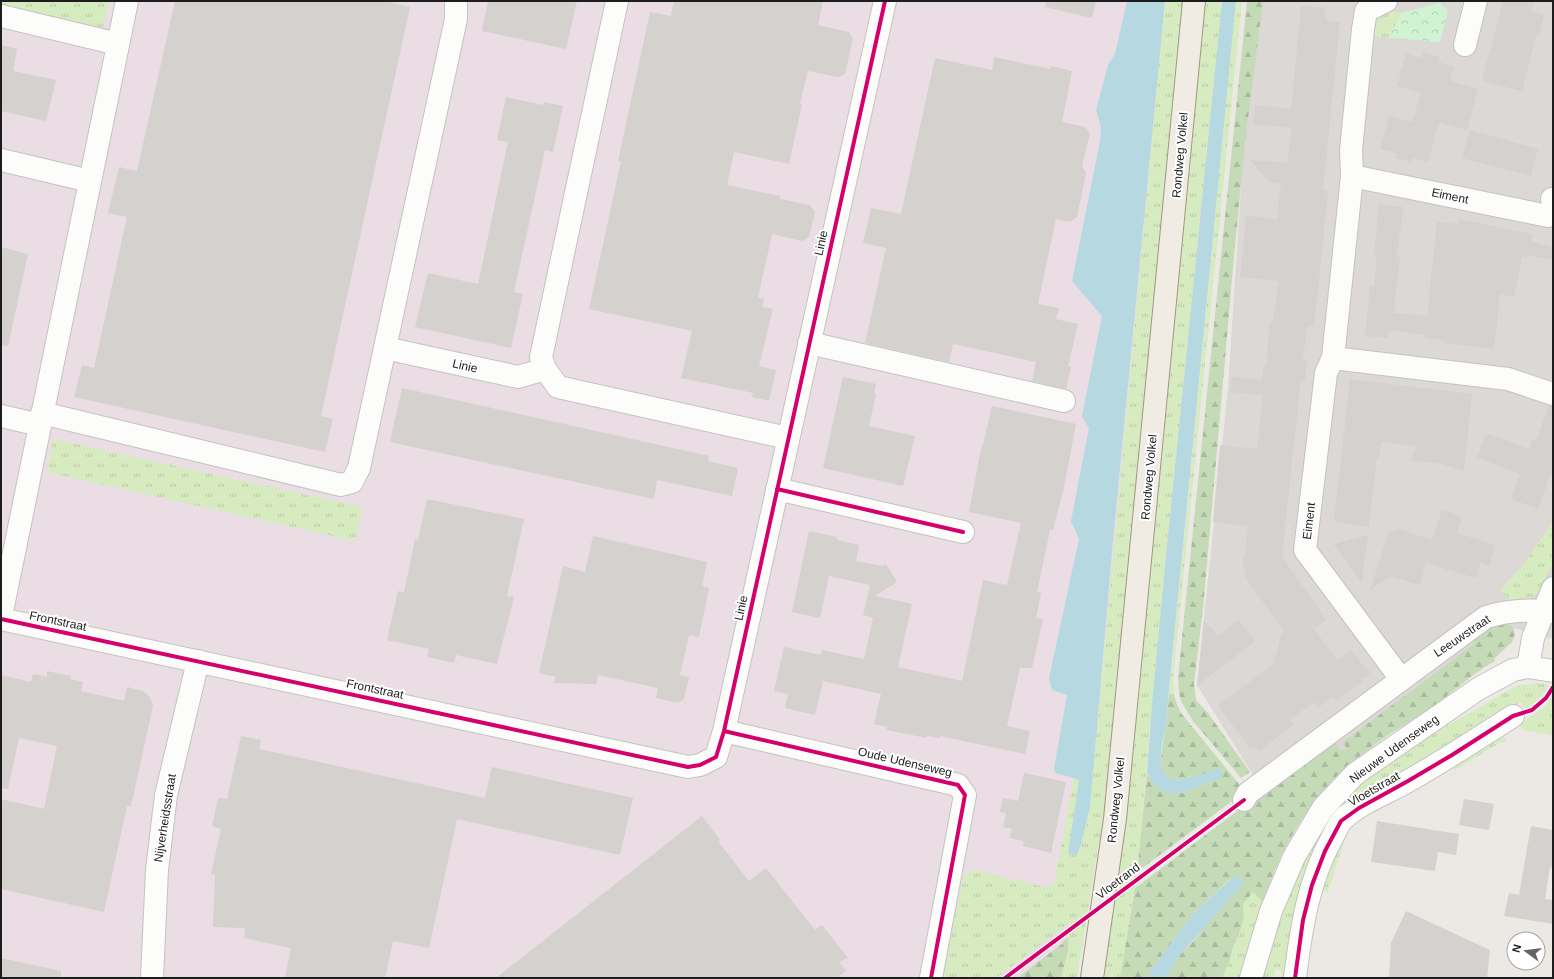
<svg xmlns="http://www.w3.org/2000/svg" width="1554" height="979" viewBox="0 0 1554 979" font-family="Helvetica,sans-serif">
<style>
.residential{fill:#dbd8d6}
.industrial{fill:#eadde4}
.grass{fill:url(#grass-tufts)}
.forest{fill:url(#forest-firs)}
.park{fill:url(#park-crowns)}
.water{fill:#b6d8e1}
.building{fill:#d4d1ce}
.lines{fill:none;stroke-linecap:round;stroke-linejoin:round}
.minor-casing{stroke:#c4c3c1;stroke-width:24}
.major-casing{stroke:#a29781;stroke-width:24}
.minor{stroke:#fcfcfb;stroke-width:22}
.major{stroke:#f0ebe3;stroke-width:22}
.cycleway-casing{stroke:#fff;stroke-width:6}
.cycleway{stroke:#d6006c;stroke-width:4}
.labels{text-anchor:middle;dominant-baseline:central;stroke-width:4;stroke-linejoin:round;paint-order:stroke}
.street-label{font-size:12px;fill:#1d1d1d;stroke:#fff}
</style>
<defs>
<pattern id="grass-tufts" width="24" height="20" patternUnits="userSpaceOnUse"><rect width="24" height="20" fill="#d7ebc1"/><path d="M3 7l-1-3M5 7V3M7 7l1-3M15 17l-1-3M17 17v-4M19 17l1-3" fill="none" stroke="#b8c9a5"/></pattern>
<pattern id="forest-firs" width="22" height="20" patternUnits="userSpaceOnUse"><rect width="22" height="20" fill="#c5dbb8"/><path d="M5 1l3.5 6h-7zM16 11l3.5 6h-7z" fill="#a9bc9e"/></pattern>
<pattern id="park-crowns" width="20" height="18" patternUnits="userSpaceOnUse"><rect width="20" height="18" fill="#d1f3d1"/><path d="M2 6a3 3 0 1 1 6 0M12 15a3 3 0 1 1 6 0" fill="none" stroke="#b3d0b3"/></pattern>
</defs>
<rect width="100%" height="100%" fill="#ece9e5"/>
<!-- residential -->
<path class="residential" d="M1253,1H1553V639L1514,628L1274,809L1197,685L1228,388Z"/>
<!-- industrial -->
<path class="industrial" d="M1,1H1175L1096,826L1055,978H1Z"/>
<!-- grass -->
<path class="grass" d="M1,1H109L101,37L1,14Z
M1165,1H1184L1104,811L1077,978H1061L1068,951L1071,922L996,978H942L964,875L973,870L1045,887L1054,883L1074,778L1077,779L1079,781L1068,853L1079,851L1089,813Z
M1206,1H1222L1165,566L1137,872L1120,978H1104L1127,815Z
M1236,1H1242L1174,670V694L1169,695Z
M1389,10L1401,13L1389,38L1373,36L1375,20Z
M53,439L362,507L355,541L47,472Z
M1553,521V562L1539,592L1526,602H1513L1500,590L1522,566Z
M1536,683L1549,685L1541,697L1526,709L1520,703L1502,712L1436,756L1351,803L1289,978H1281V971L1275,968L1274,978H1261L1276,928L1296,874L1332,811L1356,789L1397,755L1512,688L1522,685Z
M1553,695V735L1523,730L1520,727L1521,723L1546,706Z
M1496,734L1504,737L1507,742H1501L1455,770L1450,764Z
M1337,839L1344,841L1328,892L1322,890Z
M1253,892L1263,902L1239,978H1222L1229,963L1244,916L1243,904Z"/>
<!-- forest -->
<path class="forest" d="M1247,1H1263L1246,134L1235,246L1203,609L1194,684L1196,700L1208,713L1250,772L1241,778L1193,721L1182,703L1179,694L1178,677Z
M1506,622C1515,627 1517,634 1512,642L1494,659L1495,661C1472,674 1453,692 1431,708C1415,719 1396,729 1380,741C1366,751 1348,765 1336,777C1302,812 1278,855 1263,902L1253,892L1243,904L1244,916L1241,928L1233,948L1229,963L1222,978H1166L1179,956L1197,937L1231,878L1194,913L1153,967L1147,978H1120L1135,888L1300,764L1334,740L1341,751L1346,748L1343,742L1475,643L1472,639L1487,627Z
M1174,694L1176,702L1181,713L1239,784L1241,787L1239,796L1137,872L1147,772L1148,776L1179,794L1218,779L1219,769C1208,772 1185,782 1174,779C1153,774 1164,743 1165,729C1167,718 1167,706 1169,695Z
M1069,937L1068,951L1061,978H1017L1063,943L1062,942Z"/>
<!-- park -->
<path class="park" d="M1440,3L1448,10L1440,42L1389,38L1401,13Z"/>
<!-- water -->
<path class="water" d="M1127,1H1165L1113,540L1090,807L1081,844L1077,855L1068,853L1079,781L1077,779L1055,773L1054,769L1067,695L1052,690L1049,678L1079,539L1071,521L1089,428L1082,416L1102,316L1072,281L1100,141L1101,127L1096,110L1108,65L1115,54Z
M1222,1H1236L1165,731C1160,747 1154,784 1183,779C1195,777 1207,772 1219,768L1223,777L1179,794L1167,793L1152,783L1147,772L1152,704L1165,566Z
M1234,876L1238,877L1244,883L1179,956L1166,978H1147L1153,967L1194,913Z"/>
<!-- building -->
<path class="building" d="M175,1H385L410,7L321,416L333,419L325,452L74,397L82,365L94,368L127,217L108,213L119,167L137,171Z
M488,1H577L566,49L482,31Z
M674,1H823L818,25L849,32L853,38L845,74L838,77L808,71L800,103L802,104L789,164L734,152L727,185L780,196V199L810,205L815,212L809,237L802,241L772,234L758,298L764,299L762,307L773,309L759,366L776,370L769,401L752,397L753,393L681,378L692,331L589,309L621,161H618L650,12L671,16Z
M1046,1H1096L1092,18L1045,7Z
M1503,1H1534L1531,11L1544,15L1540,33H1537L1522,91L1482,81Z
M1301,6L1325,8L1326,21L1340,22L1323,190L1328,191L1316,311L1314,327L1307,326L1303,360H1307L1305,381L1301,380L1300,387L1282,557L1321,611L1320,612L1326,620L1314,629L1337,660L1351,650L1370,674L1361,680L1362,682L1335,701L1332,697L1319,707L1315,702L1290,719L1294,725L1259,751L1254,746L1250,749L1218,706L1273,664V665L1283,629L1247,580L1242,557L1245,555L1248,526L1213,522L1220,445L1257,449L1263,395L1230,392L1232,377L1262,380L1264,366H1266L1270,322H1273L1278,281L1265,280V279L1240,277L1246,216L1277,219L1281,183L1269,182L1250,160L1287,163L1292,128L1253,124L1255,105L1291,109Z
M1,45L17,49L13,71L56,80L46,121L1,111Z
M1406,53L1422,58L1423,53L1439,57L1438,62L1454,66L1450,81L1478,89L1467,130L1439,122L1428,162L1412,158L1411,162L1395,158L1397,153L1380,149L1389,116L1412,122L1421,93L1397,86Z
M994,57L1051,69V66L1072,71L1062,122L1085,127L1090,133L1082,166L1086,173L1077,217L1070,222L1056,219L1038,304L1059,308L1056,319L1078,324L1068,366L1071,367L1066,389L1032,381L1036,362L953,344L949,362L865,343L886,248L863,243L871,208L901,214L935,58L992,70Z
M506,97L543,105L544,102L563,106L553,152L545,150L514,292L523,294L511,348L415,327L428,273L478,284L508,142L497,140Z
M1470,130L1538,149L1531,176L1462,158Z
M1379,204L1403,207L1397,256H1400L1394,313L1427,316L1437,222L1458,224L1459,219L1532,234L1531,241L1553,248V260L1528,255L1527,258L1522,257L1514,297L1500,294L1494,349L1443,343L1444,340L1425,338V335L1389,330L1388,338L1365,336L1370,286H1374L1377,254H1374Z
M1,247L28,254L8,346L1,345Z
M843,377L876,384L874,394H876L869,426L915,436L903,486L823,468Z
M1350,379L1472,394L1464,471L1439,463L1411,461L1416,446L1381,442L1380,457H1377L1369,527L1334,521Z
M402,388L709,456L708,461L738,468L732,496L657,480L654,499L390,442Z
M992,406L1076,424L1063,492L1053,530H1050L1037,592L1041,593L1036,618L1043,619L1032,668H1020L1007,726L1030,731L1025,754L940,736V738L927,736L926,738L887,730V727L874,724L881,694L823,681L815,715L785,708L788,694L774,691L784,647L821,655L822,650L864,659L873,618L863,615L870,585L829,576L820,618L792,612L809,531L837,537V540L859,545L856,561L882,566L886,564L897,582L875,596L912,604L898,667L962,681L983,580L1007,585L1021,523L969,512L982,444L983,445Z
M1549,406H1553V467L1538,509L1511,499L1520,474L1477,457L1486,433L1529,449L1533,439L1536,441Z
M427,499L524,519L507,596L514,597L497,664L456,655L454,663L437,659L427,657L429,649L387,640L398,591L404,593L415,539L418,540Z
M1442,510L1462,517L1457,533L1495,545L1489,566L1480,563L1476,578L1426,563L1420,585L1390,576L1370,590L1389,532L1399,529L1432,540Z
M1368,535L1362,583L1334,544Z
M593,536L707,562L702,586L709,588L699,637L689,635L680,675L689,677L684,699L678,703L656,698L658,688L598,675L596,684L554,683L556,677L539,673L563,566L585,572Z
M1204,620L1218,636L1239,620L1255,641L1197,686Z
M47,671L71,676L70,679L83,682L81,691L124,701L127,687L143,691L149,696L153,706L131,806H127L104,912L1,889V799L44,809L57,746L19,738L8,789L1,788V675L31,682L33,674L47,677Z
M241,736L261,740L259,749L485,798L492,767L633,798L620,855L457,819L429,948L393,941L385,978H285L291,948L244,938L245,928L213,927L215,875L211,874L221,829L212,826L218,798L227,799Z
M1024,773L1066,782L1051,853L1023,846L1024,841L1010,838L1012,829L1003,827L1006,813L1000,812L1003,798L1018,801Z
M1464,799L1494,804L1489,830L1459,825Z
M702,816L720,840L718,841L749,881L766,868L815,930L822,925L848,958L839,962L846,971L837,978H496Z
M1377,821L1459,834L1456,855L1438,852L1435,871L1371,862Z
M1531,826L1553,830V868L1550,867L1545,899L1553,900V924L1504,916L1509,893L1519,895Z
M1406,911L1490,950L1487,978H1389L1391,943Z
M1,958L61,971V978H1Z"/>
<g class="lines">
<!-- minor casing -->
<g class="minor-casing">
<path id="minor" d="M617,1L541,357L545,369L558,387L788,438
M1386,1L1366,11L1363,29L1351,150L1352,176L1333,358L1326,373L1305,550L1401,679
M1,16L118,44
M1465,45L1476,1
M1,160L90,181
M1352,176L1548,216
M1552,199L1553,200
M809,343L1064,401
M385,348L518,377L545,369
M1333,358L1508,379L1553,394
M42,413L341,485L352,482L359,468L456,19V1
M1,416L40,425
M777,489L963,532
M1,616L127,1
M1,619L688,767L700,765L716,757L724,731L885,1
M1528,667L1533,638L1553,588
M724,731L958,785L965,795L931,978
M1244,800L1248,793L1486,617C1507,611 1532,609 1553,612
M152,978L157,870L166,795L198,661
M1251,978L1271,911L1294,857L1323,808L1355,774L1478,689L1500,677L1513,670L1528,667L1553,671
M1295,978C1301,930 1308,881 1332,838C1335,833 1338,825 1342,820C1361,802 1388,793 1410,780C1445,760 1479,738 1513,716"/>
</g>
<!-- major casing -->
<g class="major-casing">
<path id="major" d="M1092,978L1115,819L1194,1"/>
</g>
<!-- minor -->
<use href="#minor" class="minor"/>
<!-- major -->
<use href="#major" class="major"/>
<!-- cycleway casing -->
<g class="cycleway-casing">
<path id="cycleway" d="M777,489L963,532
M1,619L688,767L700,765L716,757L724,731L885,1
M724,731L958,785L965,795L931,978
M1005,978L1244,800
M1295,978L1303,920L1312,885L1325,851L1341,821L1359,808L1408,781L1452,755L1513,716L1532,710L1546,698L1553,687"/>
</g>
<!-- cycleway -->
<use href="#cycleway" class="cycleway"/>
</g>
<g class="labels">
<!-- street labels -->
<g class="street-label">
<text transform="translate(1180 155) rotate(-85)">Rondweg Volkel</text>
<text transform="translate(1450 196) rotate(12)">Eiment</text>
<text transform="translate(821 243) rotate(-78)">Linie</text>
<text transform="translate(465 366) rotate(13)">Linie</text>
<text transform="translate(1149 477) rotate(-85)">Rondweg Volkel</text>
<text transform="translate(1309 521) rotate(-83)">Eiment</text>
<text transform="translate(741 608) rotate(-78)">Linie</text>
<text transform="translate(58 621) rotate(12)">Frontstraat</text>
<text transform="translate(1462 636) rotate(-34)">Leeuwstraat</text>
<text transform="translate(375 689) rotate(12)">Frontstraat</text>
<text transform="translate(1394 749) rotate(-36)">Nieuwe Udenseweg</text>
<text transform="translate(905 762) rotate(13)">Oude Udenseweg</text>
<text transform="translate(1374 789) rotate(-30)">Vloetstraat</text>
<text transform="translate(1116 800) rotate(-84)">Rondweg Volkel</text>
<text transform="translate(165 818) rotate(-81)">Nijverheidsstraat</text>
<text transform="translate(1118 881) rotate(-37)">Vloetrand</text>
</g>
</g>
<!-- border -->
<rect width="1554" height="979" fill="none" stroke="#1d1d1d" stroke-width="4"/>
<!-- north arrow -->
<g transform="translate(1526 951) rotate(285)"><circle r="19" fill="#ffffff" stroke="#a5a5a5"/>
<path d="M0-3L7 15L0 10L-7 15Z" fill="#656463"/>
<text y="-6" font-size="11" font-weight="bold" text-anchor="middle" fill="#1d1d1d">N</text>
</g>
</svg>
